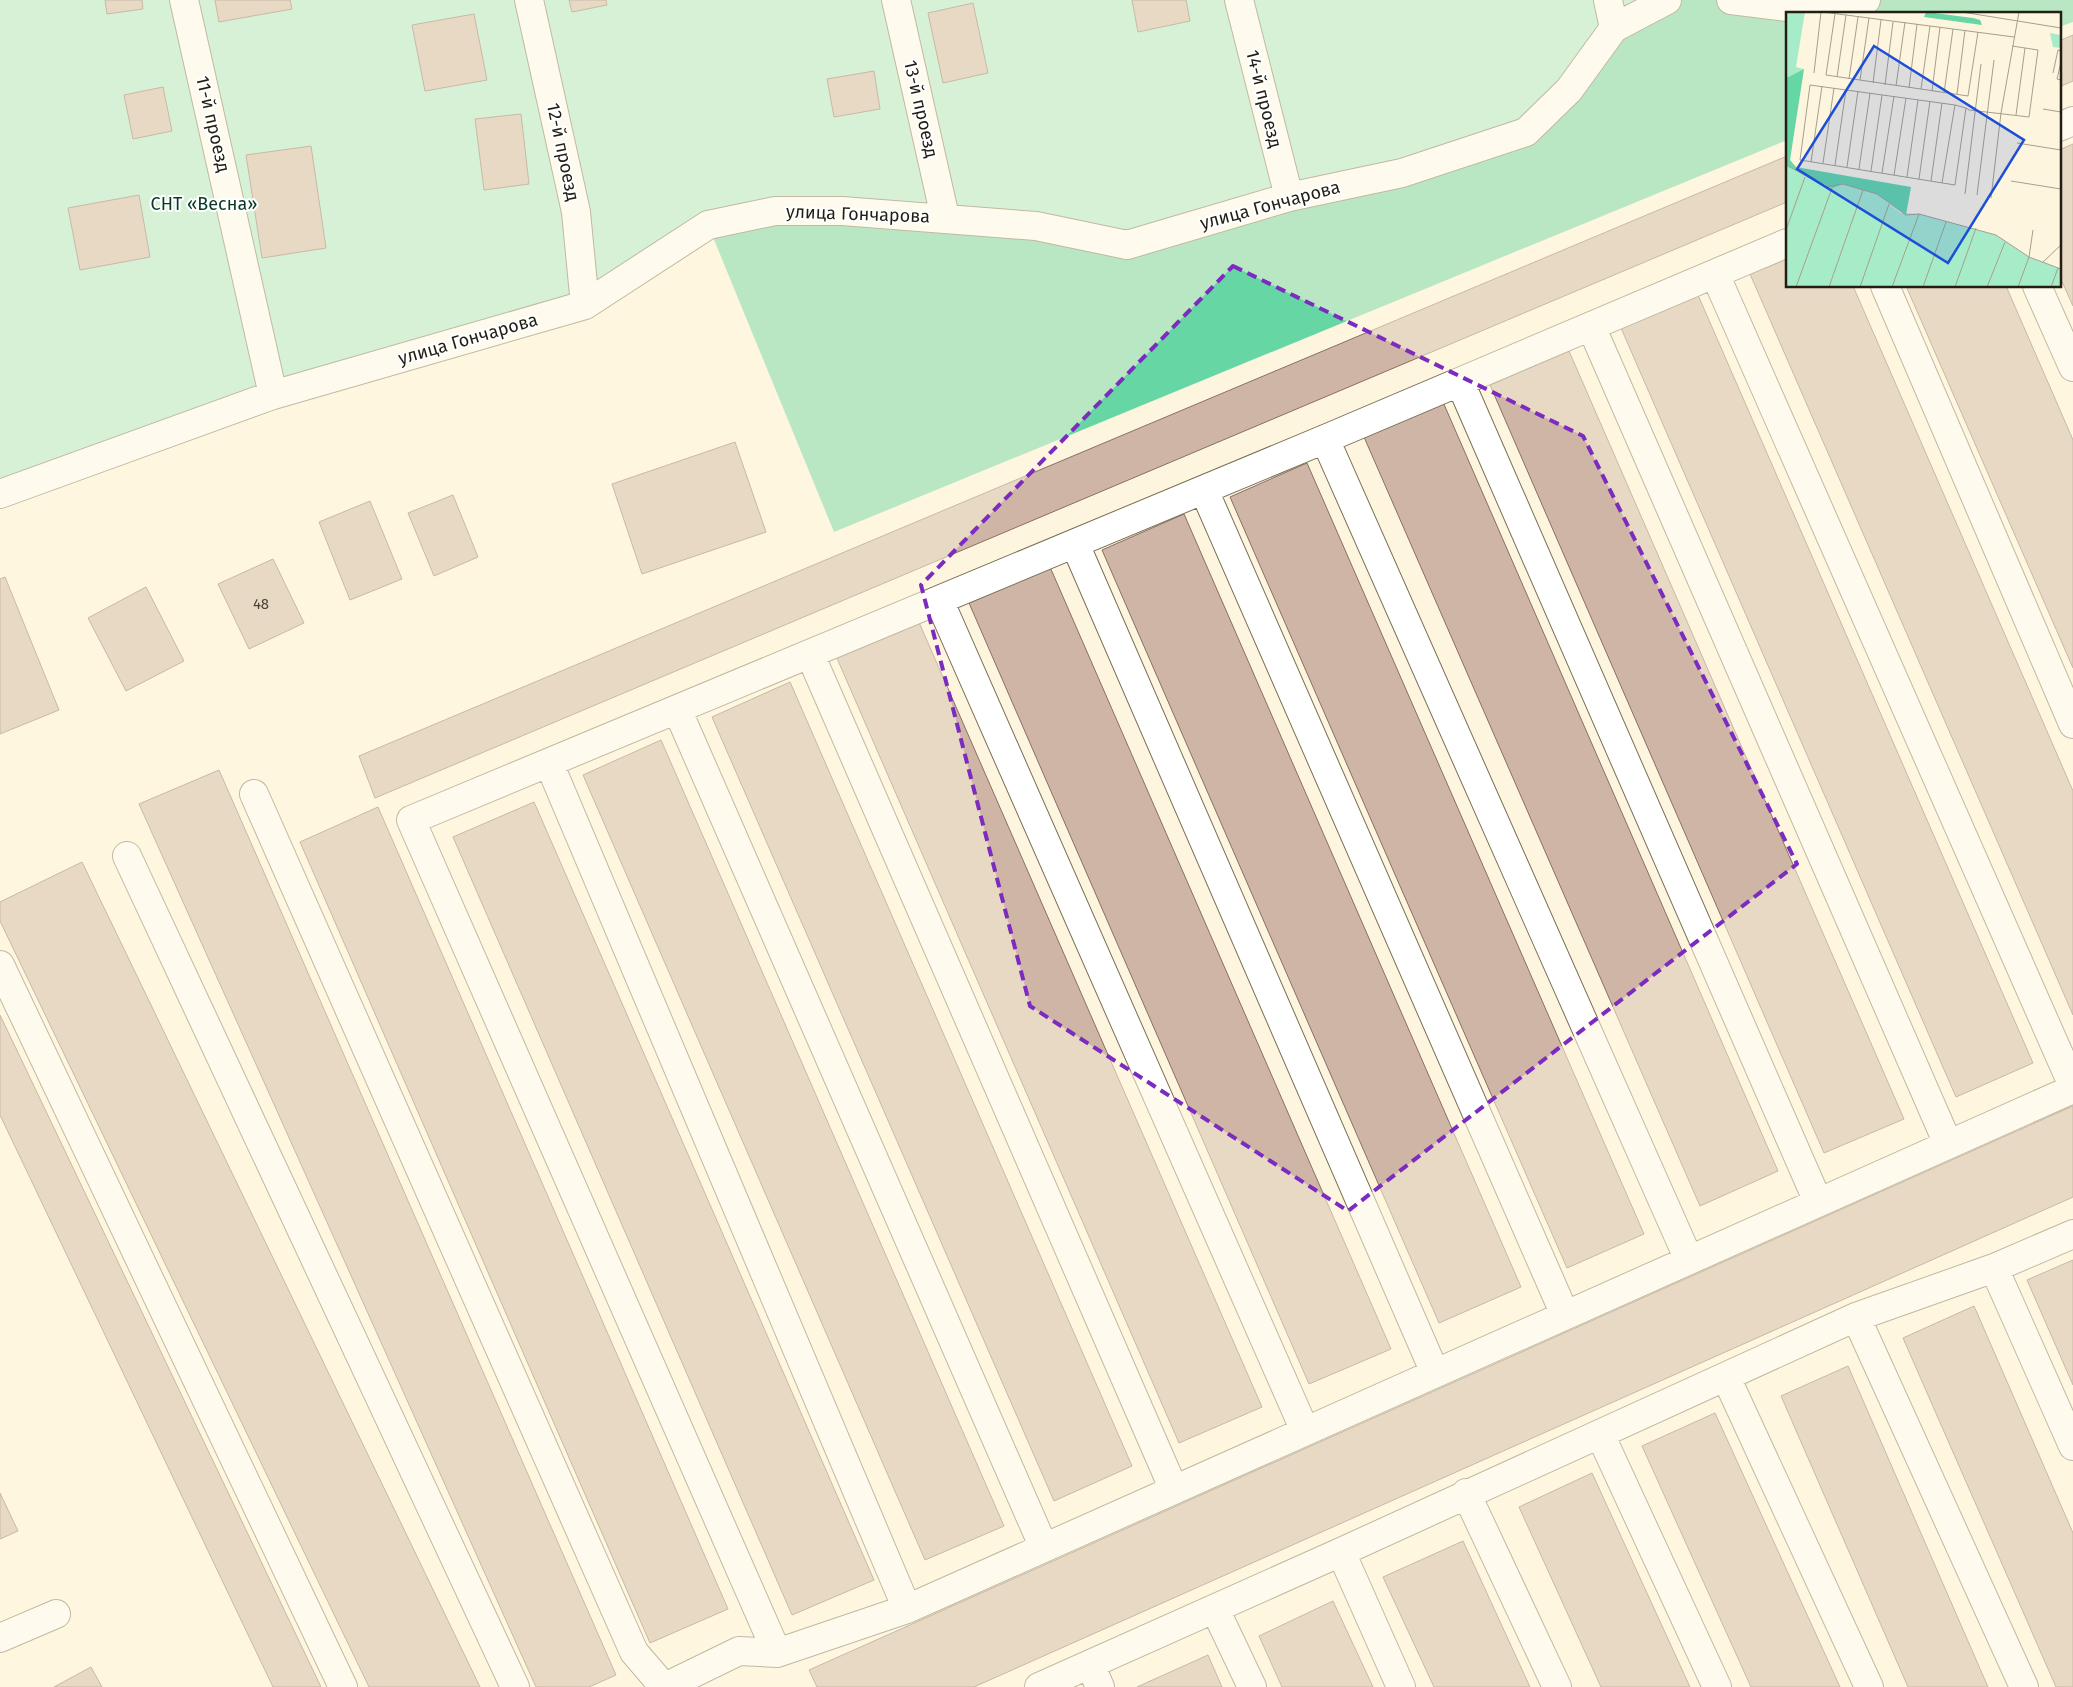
<svg xmlns="http://www.w3.org/2000/svg" width="2073" height="1687" viewBox="0 0 2073 1687" font-family="'Fira Sans',sans-serif">
<style>
.green{fill:#a7ecc9}
.forest{fill:#66d6a4}
.building{fill:#cfb5a5;stroke:#886f61}
.lines{fill:none;stroke-linecap:round;stroke-linejoin:round}
.minor-casing{stroke:#786f56;stroke-width:30}
.minor{stroke:#fff;stroke-width:28}
.marked{fill:none;stroke:#7b2cbf;stroke-width:4;stroke-dasharray:10 6;stroke-linejoin:round}
.labels{text-anchor:middle;dominant-baseline:central;stroke-width:4;stroke-linejoin:round;paint-order:stroke}
.number-label{font-size:15px;fill:#4d4438}
.street-label{font-size:18px;fill:#221e14;stroke:#fff}
.park-label{font-size:18px;fill:#053925;stroke:#fff}
.inset-road{fill:none;stroke:#a69f8e;stroke-width:1}
.view{fill:#1d4ed8;fill-opacity:0.15;stroke:#1d4ed8;stroke-width:2.5}
.inset-edge{fill:none;stroke:#221e14;stroke-width:2.5}
</style>
<rect width="100%" height="100%" fill="#fef5df"/>
<!-- green -->
<path class="green" d="M0,0H1667L1526,132L1127,245L708,225L585,305L0,494Z"/>
<!-- forest -->
<path class="forest" d="M1667,0H2073V22L2059,27V14H1787V140L834,532L708,225L775,211L1127,245L1526,132L1614,28Z"/>
<!-- building -->
<path class="building" d="M105,0H142L143,9L107,14Z
M215,0H290L292,9L219,22Z
M569,0H606L607,5L572,12Z
M1132,0H1186L1190,21L1138,32Z
M973,3L988,73L943,83L928,13Z
M474,14L487,80L425,91L412,25Z
M2073,35V81L2059,87V41Z
M874,71L880,109L834,117L827,79Z
M163,87L172,131L133,139L124,95Z
M521,114L529,184L484,190L475,119Z
M2073,144V306L2059,275V150Z
M311,146L326,248L262,258L246,155Z
M1787,156V202L375,798L359,756Z
M139,195L150,257L80,270L68,208Z
M1787,259V286H1853L2073,791V1015L1750,274Z
M1906,286H2006L2073,440V668Z
M1698,295L2033,1063L1956,1097L1621,328Z
M1569,351L1904,1119L1824,1153L1490,385Z
M1443,402L1778,1171L1700,1206L1364,437Z
M735,442L766,532L642,574L612,484Z
M1307,463L1644,1234L1567,1268L1230,497Z
M453,495L478,557L434,576L408,513Z
M370,501L402,579L350,600L319,522Z
M1184,514L1521,1287L1439,1323L1102,550Z
M273,559L304,623L249,649L218,584Z
M1050,567L1391,1349L1309,1384L969,603Z
M5,577L59,710L0,734V579Z
M146,587L184,661L126,691L88,618Z
M918,620L1262,1407L1179,1443L836,656Z
M790,682L1132,1466L1054,1501L712,717Z
M661,740L1004,1526L925,1560L583,775Z
M219,770L616,1675L589,1687H536L139,804Z
M534,802L874,1580L792,1615L453,837Z
M378,807L728,1609L650,1643L300,842Z
M82,862L480,1687H369L0,921V902Z
M0,1015L321,1687H273L0,1115Z
M2073,1106V1197L974,1687H817L809,1670Z
M2073,1260V1385L2027,1280Z
M1974,1306L2073,1533V1687H2056L1903,1338Z
M1848,1366L1988,1687H1908L1781,1396Z
M1715,1413L1840,1687H1751L1642,1446Z
M1592,1473L1690,1687H1601L1519,1507Z
M0,1493L18,1531L0,1539Z
M1463,1541L1530,1687H1434L1383,1577Z
M1333,1601L1373,1687H1282L1259,1636Z
M1208,1655L1222,1687H1137Z
M91,1667L102,1687H54Z"/>
<g class="lines">
<!-- minor casing -->
<g class="minor-casing">
<path id="minor" d="M184,0L273,395
M529,0L576,212L585,305
M896,0L945,217
M1239,0L1289,197
M1608,0L1614,28
M1731,0L1826,12L1866,0
M2059,127L2073,121
M1715,274L2073,1086
M1885,286L2073,724
M2037,286L2073,367
M1591,326L1948,1144
M1460,382L1818,1202
M1325,439L1689,1260
M1204,490L1565,1315
M0,494L273,395L585,305L708,225L775,211H842L1036,226L1127,245L1289,197L1402,173L1526,132L1569,90L1614,28L1667,0
M1075,544L1435,1373
M939,600L1305,1431
M810,654L1174,1490
M677,709L1044,1548
M549,763L907,1609
M254,794L634,1652L664,1687
M127,856L515,1687
M0,965L343,1687
M1994,1268L2073,1446
M1856,1317L2024,1687
M1726,1377L1869,1687
M1600,1434L1717,1687
M1466,1493L1557,1687
M1341,1552L1401,1687
M1215,1609L1252,1687
M0,1638L56,1614
M777,1653L411,820L1325,439L1787,243
M1090,1664L1100,1687
M665,1687L739,1651L777,1653L907,1609L2073,1089
M1039,1687L1341,1552L1856,1317L1994,1268L2073,1234"/>
</g>
<!-- minor -->
<use href="#minor" class="minor"/>
</g>
<!-- marked area -->
<path d="M0 0H2073V1687H0ZM1233,266L1583,436L1797,864L1348,1211L1030,1006L921,585Z" fill="#fef5df" fill-opacity=".55" fill-rule="evenodd"/>
<path class="marked" d="M1233,266L1583,436L1797,864L1348,1211L1030,1006L921,585Z"/>
<g class="labels">
<!-- number labels -->
<g class="number-label">
<text x="261" y="604">48</text>
</g>
<!-- street labels -->
<g class="street-label">
<text transform="translate(1264 99) rotate(76)">14-й проезд</text>
<text transform="translate(921 109) rotate(77)">13-й проезд</text>
<text transform="translate(213 124) rotate(77)">11-й проезд</text>
<text transform="translate(563 152) rotate(78)">12-й проезд</text>
<text transform="translate(1270 205) rotate(-15)">улица Гончарова</text>
<text transform="translate(858 214) rotate(2)">улица Гончарова</text>
<text transform="translate(468 339) rotate(-16)">улица Гончарова</text>
</g>
<!-- park labels -->
<g class="park-label">
<text x="204" y="204">СНТ «Весна»</text>
</g>
</g>
<!-- overview -->
<g transform="translate(1786 12)">
<rect width="275" height="275" fill="#fef5df"/>
<path d="M0,0H19L10,55L18,57L0,66ZM264,21L275,23V36L267,35ZM0,153L91,182L115,201L133,202L210,223L243,245L275,257V275H0Z" fill="#a7ecc9"/>
<path d="M140,0L187,6L194,8L196,13L138,5ZM18,57L4,148L10,155L125,175L120,203L91,182L57,172L46,176L0,153V66Z" fill="#66d6a4"/>
<path class="inset-road" d="M37,0L228,25M176,0L275,16M49,2L40,63L182,84L192,20M275,50L271,67L275,68M28,61L35,0M267,61L272,38L275,39M51,65L60,3M63,67L72,5M74,68L83,6M87,71L95,8M99,73L107,10M110,74L119,10M123,76L131,12M135,77L144,14M146,79L154,15M158,81L167,17M171,82L179,18M180,96L169,173L14,148L24,73L169,93L180,96L183,98L243,105L252,38L226,34M257,97L275,100M230,103L239,36M231,131L275,138M25,150L36,74M37,151L48,76M0,153L40,175L57,172L91,182L120,203L133,202L210,223L243,245L275,257M49,153L60,78M61,155L72,79M73,157L84,81M85,159L96,83M96,161L108,84M108,163L120,86M121,165L132,88M133,167L144,89M145,169L156,91M225,169L275,177M156,171L169,93M179,182L195,52M191,183L208,48M205,186L215,101L233,0M0,218L19,165M257,250L275,233M10,275L46,176M43,275L77,178M74,275L103,192M106,275L133,202M137,275L160,210M169,275L190,216M201,275L219,230M232,275L243,245L247,218M265,275L272,256"/>
<path class="view" d="M88,34L238,128L162,251L11,157Z"/>
<rect width="275" height="275" class="inset-edge"/>
</g>
</svg>
